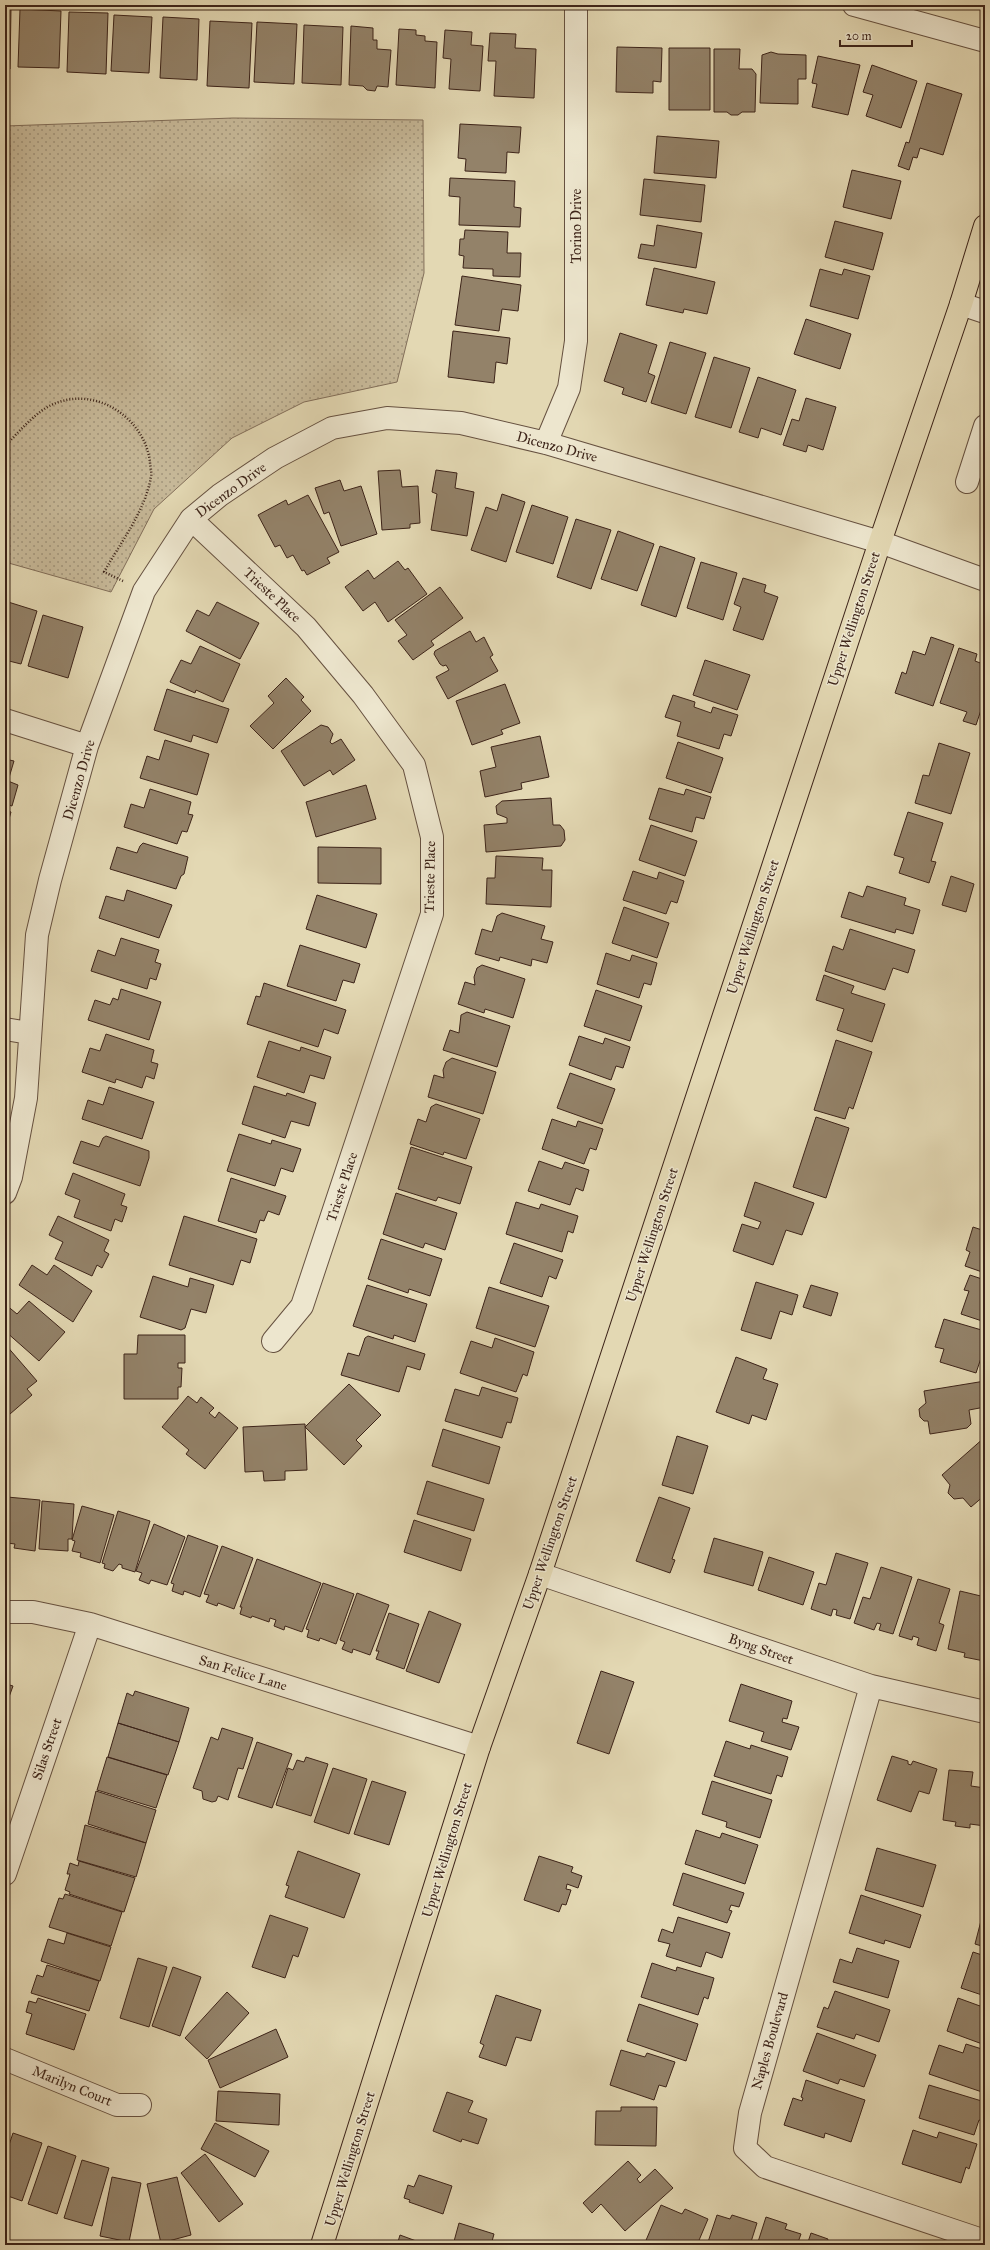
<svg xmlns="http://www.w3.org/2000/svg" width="990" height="2250" viewBox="0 0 990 2250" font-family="'IM FELL Great Primer',serif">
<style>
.park{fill:url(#park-dots);stroke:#826e59}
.building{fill:#938269;stroke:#3d2419}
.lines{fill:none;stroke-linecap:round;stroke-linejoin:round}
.minor-casing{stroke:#665140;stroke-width:24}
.major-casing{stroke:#3d2419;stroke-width:24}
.path{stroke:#3d2419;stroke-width:2.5;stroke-dasharray:1 2;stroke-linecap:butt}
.minor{stroke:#ede6ce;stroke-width:22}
.major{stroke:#e3d8b3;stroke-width:22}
.labels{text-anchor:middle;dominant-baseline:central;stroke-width:3;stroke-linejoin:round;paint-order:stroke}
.street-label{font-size:14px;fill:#3d2419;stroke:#ede6ce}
</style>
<defs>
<pattern id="park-dots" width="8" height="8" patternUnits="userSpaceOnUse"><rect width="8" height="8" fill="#c7b999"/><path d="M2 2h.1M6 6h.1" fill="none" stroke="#a3967c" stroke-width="1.8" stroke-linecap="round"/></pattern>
</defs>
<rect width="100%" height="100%" fill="#e3d8b3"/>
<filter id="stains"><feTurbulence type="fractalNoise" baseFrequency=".005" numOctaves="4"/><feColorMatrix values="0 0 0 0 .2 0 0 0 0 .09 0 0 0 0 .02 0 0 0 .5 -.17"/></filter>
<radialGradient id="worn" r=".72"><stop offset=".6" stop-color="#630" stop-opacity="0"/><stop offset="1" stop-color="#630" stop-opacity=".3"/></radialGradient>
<!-- park -->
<path class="park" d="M233,118L423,120L424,273L397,382L304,402L232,438L154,509L111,592L5,562V126Z"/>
<!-- building -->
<path class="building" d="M5,8H11L10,69H5Z
M20,9L61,11L59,68L18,67Z
M69,12L108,13L106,74L67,72Z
M114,15L152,17L149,73L111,71Z
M163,17L199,19L197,80L160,78Z
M210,21L252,23L249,88L207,86Z
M257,22L297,24L294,84L254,82Z
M304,25L343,27L341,85L302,83Z
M351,26L373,28V40H377V49L391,50L388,87L377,86L375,91L367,90L363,86L349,85Z
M399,29L416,30V35L425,36V41L437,42L435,88L396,85Z
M445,30L472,32L471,45L483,46L480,91L449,89L451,59L443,58Z
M490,33L516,34L515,48L536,49L534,98L494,96L496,61H488Z
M617,47L662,48L661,82L653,81V93L616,92Z
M669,48H710V110H669Z
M714,49H740L739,69H752L756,74L755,112H742L738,115H731L727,112H714Z
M771,52L778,54L806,55V79H798V104L760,103L762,55Z
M818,56L860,65L848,115L812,107L817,84L812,83Z
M872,65L917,81L901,128L866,116L873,95L863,92Z
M927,83L962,94L943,155L920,148L917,158L913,157L909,170L898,166L906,142L909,143Z
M460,124L521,127L519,153L507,152L506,173L465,171L466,159L458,158Z
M657,136L719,141L716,178L654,173Z
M852,170L901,181L891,219L843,207Z
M450,178L515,181L514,207L521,208L520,227L459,225L460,197L449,196Z
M644,179L705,185L701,222L640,215Z
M835,221L883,233L873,270L825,257Z
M657,225L702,233L696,268L638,258L641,244L654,246Z
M465,230L508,232L507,253H521L520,277L493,276V269L463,268L464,256L459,255L460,239H464Z
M654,268L715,282L707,314L684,309L683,313L646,305Z
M820,269L842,275L844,269L870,276L858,319L810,306Z
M462,276L521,285L518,311L502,309L499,331L455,325Z
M806,319L851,334L840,369L794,354Z
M453,331L510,338L507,364L496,362L494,383L448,377Z
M620,333L657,345L648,373L655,376L646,402L622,394L624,388L604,381Z
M670,342L706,353L686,414L651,403Z
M714,357L750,368L731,428L695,417Z
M758,377L796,390L781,435L761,428L758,438L739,432Z
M806,398L836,407L823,450L808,445L806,452L783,445L792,419L799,421Z
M400,470L402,487L418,486L420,523L410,524V528L382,530L378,471Z
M436,470L457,473L455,488L474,492L467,536L431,530L437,494L432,492Z
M340,480L344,491L361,486L377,534L341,546L329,512L324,514L315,488Z
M502,494L525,502L506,562L471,550L486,507L497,511Z
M308,495L339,552L327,558L330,563L307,575L304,570L302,571L293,555L287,558L280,545L275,547L258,515L286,500L288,505Z
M532,505L568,517L553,564L516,552Z
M576,519L611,530L591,589L557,577Z
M618,531L654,544L637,591L601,579Z
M660,546L695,558L676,617L641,605Z
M398,561L405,570L408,568L427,594L388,622L375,602L363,611L345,587L368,570L374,579Z
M701,562L737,573L723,620L687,608Z
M743,578L766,585L764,592L778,597L763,640L733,630L741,607L734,604Z
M440,587L463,618L431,641L434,645L413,660L398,641L407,635L395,620Z
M5,601L37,611L21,664L5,660Z
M217,602L259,623L240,659L186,631L197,610L209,616Z
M43,615L83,627L68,678L28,666Z
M470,631L476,642L484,637L493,655L490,657L498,671L448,699L436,677L449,670L446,665L443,666L440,664L434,654L435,651Z
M931,637L954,645L933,706L895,693L902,672L906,674L913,651L925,655Z
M200,646L240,664L223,702L196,690L195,693L170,682L181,660L191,664Z
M959,648L977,654L975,661L983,664L982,668L985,669V698L976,725L963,721L967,712L940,703Z
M705,660L750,675L737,710L693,695Z
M286,678L304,697L301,700L311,711L273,749L250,726L274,703L268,696Z
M505,684L520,723L501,730L503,734L472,745L456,701Z
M167,689L229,709L217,743L193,735L191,742L154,730Z
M673,695L695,702L694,707L711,713L713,707L738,715L731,736L724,734L719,749L677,736L681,722L665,717Z
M321,725L328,727L333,734L330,742L332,744L341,739L355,760L333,775L330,770L304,786L281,751Z
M540,736L549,777L521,783L522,789L485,797L480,771L496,767L491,747Z
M165,740L209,754L197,795L140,778L147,756L159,760Z
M678,742L723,758L711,793L666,778Z
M939,743L970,753L951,814L915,803L923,775L929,776Z
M5,759L14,761L8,781L18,785L12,806L5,804Z
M366,785L376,819L316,837L306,802Z
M659,788L684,795L686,789L711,797L704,819L696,817L692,832L649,819Z
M150,789L191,802L188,814L193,815L187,832L182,831L177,844L124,827L131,804L144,808Z
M551,798L553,825H560L564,830L565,840L561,846L486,852L484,825L507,823V818L497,814L496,806L502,801Z
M5,810L11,812L5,833Z
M908,812L943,823L931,861L936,862L929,883L899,873L904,858L894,855Z
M651,825L697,841L685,876L639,860Z
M143,843L188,857L184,874L181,876L176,889L110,869L117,847L137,853L140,846Z
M318,847L381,848V884L318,883Z
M496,856L543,858L542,870H552L551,907L486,904L487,878H495Z
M633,871L657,879L659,872L684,881L677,903L671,901L666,914L623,900Z
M951,876L974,884L966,912L942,905Z
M867,886L906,898L904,905L920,910L913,934L896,929L895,933L841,917L849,892L863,897Z
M127,890L172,905L159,938L99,918L106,896L124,901Z
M317,895L377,914L366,948L306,929Z
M624,907L669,923L657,958L612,943Z
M502,913L545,926L541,939L553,942L547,963L532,959L531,966L500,957L499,961L475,954L482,929L492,932L497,916Z
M850,929L915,950L908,973L893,968L885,990L825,971L833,946L843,950Z
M121,938L159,950L155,962L161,964L156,980L150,978L147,989L91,971L98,950L115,956Z
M300,945L360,964L354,983L343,980L336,1001L287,986Z
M606,953L630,961L632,955L657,963L651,985L644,983L639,998L597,984Z
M482,965L525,979L513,1018L485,1009L484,1013L458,1004L465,982L475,985L474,977L477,968Z
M824,975L854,986L851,993L885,1004L872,1042L837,1030L844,1009L816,1000Z
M264,983L346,1010L338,1034L324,1029L318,1047L247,1024L256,996L260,997Z
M121,989L161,1002L149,1040L88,1020L95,1000L110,1005L113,998L118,1000Z
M596,990L642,1006L630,1041L584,1026Z
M467,1012L510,1026L497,1067L443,1050L450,1030L459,1033L461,1015Z
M106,1034L154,1050L151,1062L158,1064L154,1079L146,1076L142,1088L116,1079L115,1083L82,1072L90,1048L100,1051Z
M579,1036L603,1044L605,1038L630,1047L623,1068L616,1066L611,1080L569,1065Z
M836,1040L872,1052L853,1109L849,1107L845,1119L814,1110Z
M269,1041L300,1051L301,1047L331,1057L324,1079L310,1075L304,1093L257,1077Z
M452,1058L496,1072L483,1114L428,1097L434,1075L444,1078L443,1070L446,1062Z
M570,1073L615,1089L602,1124L557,1108Z
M254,1086L286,1096L287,1093L316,1103L309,1126L291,1121L285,1138L242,1124Z
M109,1087L154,1102L142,1139L82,1119L88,1100L103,1105Z
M436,1104L480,1119L466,1159L444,1152L443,1155L410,1144L418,1119L426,1122L431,1107Z
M816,1117L849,1128L826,1198L793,1187Z
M552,1119L576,1127L578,1121L603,1129L596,1150L590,1148L584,1164L542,1149Z
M239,1134L271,1144L272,1140L301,1149L293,1172L281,1168L275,1186L227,1171Z
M106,1136L149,1151V1158L140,1186L73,1163L81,1141L99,1147L103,1138Z
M411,1147L472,1167L460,1204L438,1197L436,1201L398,1189Z
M539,1161L562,1169L565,1162L589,1170L583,1191L576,1188L570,1205L528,1191Z
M73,1173L125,1194L121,1205L127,1207L122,1222L115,1219L111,1231L74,1217L80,1200L65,1194Z
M231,1178L286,1196L279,1215L268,1211L264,1221L260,1220L256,1233L218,1221Z
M755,1182L814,1203L802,1235L786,1230L773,1265L733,1251L742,1224L758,1229L761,1222L744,1216Z
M396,1193L457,1213L445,1250L425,1243L423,1248L383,1234Z
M516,1202L539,1209L541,1204L578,1216L573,1233L568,1231L562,1252L506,1234Z
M58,1216L109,1240L104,1251L109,1254L102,1268L97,1265L92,1276L55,1259L63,1242L49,1235Z
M184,1216L257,1239L250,1263L241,1260L233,1285L169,1265Z
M973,1227L985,1231V1273L965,1266L970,1252L966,1250Z
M381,1239L442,1259L430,1296L409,1289L408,1293L368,1279Z
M514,1243L563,1260L556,1279L549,1276L542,1297L500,1283Z
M32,1265L47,1275L54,1265L92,1291L73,1322L19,1285Z
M970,1275L985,1280V1322L961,1314L969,1291L964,1290Z
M153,1276L188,1287L190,1278L214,1285L206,1313L191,1309L185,1328L181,1330L140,1317Z
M756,1282L798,1295L792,1315L780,1311L771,1339L741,1330Z
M367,1285L427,1304L415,1342L394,1335L393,1339L353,1326Z
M811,1285L838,1293L831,1316L803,1307Z
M489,1287L549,1306L535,1347L476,1328Z
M29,1301L65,1332L39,1361L5,1331V1304L17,1314Z
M944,1319L985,1331V1352H983L976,1373L940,1362L944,1349L935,1347Z
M138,1335H185V1363H178V1368H182L181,1387H178V1399H124V1354H137Z
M368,1336L425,1354L420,1370L407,1366L399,1392L341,1375L348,1353L359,1356L365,1338Z
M495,1338L534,1352L527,1376L523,1374L516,1392L460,1373L471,1341L492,1348Z
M5,1344L37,1381L27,1389L32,1395L10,1414L5,1408Z
M736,1357L767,1369L763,1379L778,1384L766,1420L752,1415L749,1424L716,1412Z
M985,1381V1407L969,1410L971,1424L967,1428L930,1434L928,1421H924L920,1417L919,1409L926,1403L924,1391Z
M349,1384L381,1415L356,1440L362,1446L344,1465L305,1427Z
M482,1387L518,1398L511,1423L507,1422L502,1438L445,1421L455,1389L479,1396Z
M188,1396L197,1403L201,1397L214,1408L209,1413L215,1418L219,1412L238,1428L205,1469L186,1454L189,1450L162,1427Z
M305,1424L307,1470L285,1471V1480L264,1481L263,1471L245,1472L243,1427Z
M443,1429L500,1447L489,1484L432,1466Z
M677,1436L708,1446L693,1494L662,1485Z
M985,1437V1495L971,1507L963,1498L954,1499L948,1493L950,1485L942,1475Z
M427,1481L484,1499L474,1531L417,1514Z
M7,1497L40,1500L35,1551L14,1548L15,1544L7,1543L8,1532H5V1520Z
M659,1497L690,1508L672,1559L675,1560L670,1573L636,1561Z
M42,1501L74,1504L72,1539H68V1551L39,1549Z
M82,1506L114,1515L100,1563L80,1557L81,1553L72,1551L75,1541L72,1540Z
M118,1511L150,1521L135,1572L122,1568V1565L119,1564L113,1571L104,1568L105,1564L102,1563Z
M414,1520L471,1539L461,1571L404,1552Z
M154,1524L185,1537L167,1585L151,1580L149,1584L139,1580L142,1573L136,1571Z
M188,1535L218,1546L200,1597L184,1591L183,1595L172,1591L174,1584L171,1583Z
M714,1538L763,1552L753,1586L704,1572Z
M222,1546L253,1558L234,1609L218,1603L217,1606L206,1602L209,1595L204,1594Z
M836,1553L868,1563L850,1619L836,1615L837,1610L833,1609L831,1616L811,1609L819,1583L826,1585Z
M769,1557L814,1572L803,1605L758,1590Z
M257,1559L321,1583L302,1632L285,1626L284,1630L274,1626L276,1620L270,1618L269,1622L252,1616L251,1618L240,1614L242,1607H240Z
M881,1567L912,1577L893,1634L879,1630L881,1624L877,1623L874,1630L854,1623L863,1597L870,1599Z
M918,1579L950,1589L939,1623L944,1625L936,1651L917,1645L919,1638L913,1636L912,1640L899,1636Z
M323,1583L354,1594L336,1644L320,1638L319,1641L307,1637L309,1630L306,1629Z
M960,1591L985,1597L984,1661L964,1657L965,1653L948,1649Z
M357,1593L389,1605L370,1655L353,1649L352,1653L342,1649L345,1642L340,1640Z
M429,1611L461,1624L439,1683L406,1671Z
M389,1613L419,1624L404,1669L376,1659L379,1651H376Z
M5,1669L8,1676L6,1684L13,1686L5,1708Z
M601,1671L634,1682L609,1754L577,1743Z
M741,1684L792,1701L787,1719L783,1718L782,1722L799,1727L791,1750L761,1741L764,1732L729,1721Z
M135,1691L189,1708L179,1742L118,1723L127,1693L133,1696Z
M118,1723L179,1742L168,1775L108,1757Z
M222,1728L253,1738L243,1769L238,1768L228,1800L218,1796L216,1801L212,1802L203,1799L202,1791L193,1788L211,1737L218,1740Z
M726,1741L750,1749L751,1745L788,1757L782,1777L777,1775L771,1794L714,1776Z
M257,1742L292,1754L272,1808L238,1797Z
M892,1756L908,1761V1764L911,1765L913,1761L937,1769L929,1794L919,1791L911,1812L877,1800Z
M107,1757L167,1775L156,1808L97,1790Z
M306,1757L328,1764L311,1816L276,1805L288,1768L293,1770L297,1760L304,1762Z
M333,1768L367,1779L349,1834L314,1822Z
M949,1770L973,1772L971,1786L985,1788V1826L970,1824V1828L955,1826L956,1822L943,1820Z
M372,1781L406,1792L389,1845L354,1834Z
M712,1781L772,1800L760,1838L726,1827L727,1822L702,1814Z
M96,1791L156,1810L146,1843L88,1824Z
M85,1825L146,1843L136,1877L77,1860Z
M696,1830L720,1838L722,1833L758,1845L745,1884L685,1864Z
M877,1848L936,1865L923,1907L865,1890Z
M298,1851L360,1874L344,1918L285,1897L289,1886L286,1885Z
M539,1856L573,1867L571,1872L582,1876L578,1888L567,1884L566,1889L571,1890L566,1905L562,1904L559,1912L524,1900Z
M79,1861L135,1878L124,1912L69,1894L70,1892L65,1890L70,1874H67L70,1863L78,1866Z
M683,1873L744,1893L739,1907L731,1905L729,1910L732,1911L727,1923L673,1905Z
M985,1876V1903H982Z
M65,1894L122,1912L111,1946L49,1927L59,1898L63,1899Z
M861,1895L921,1915L910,1948L885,1940L884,1944L849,1933Z
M984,1909H985V1947L975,1944Z
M270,1915L308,1928L298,1957L293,1955L285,1978L252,1967Z
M678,1917L730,1933L722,1958L706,1952L701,1967L666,1956L670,1944L658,1941L662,1929L673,1933Z
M67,1933L111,1947L100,1981L41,1961L48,1939L64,1944Z
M857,1948L899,1961L888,1998L833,1982L840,1959L852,1963Z
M973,1952L985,1956V1996L961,1988Z
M138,1958L167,1967L149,2027L120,2018Z
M652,1963L676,1971L677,1967L714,1978L708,1999L704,1997L698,2015L641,1997Z
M47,1965L99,1981L89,2011L31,1993L37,1975L43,1977Z
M173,1967L201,1977L180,2036L152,2026Z
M835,1991L890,2010L879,2042L856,2034L854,2039L817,2027L824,2007L828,2009Z
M227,1992L249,2013L207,2059L185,2038Z
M496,1995L541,2010L531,2041L516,2037L506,2066L479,2057L484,2045L480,2043Z
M38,1998L86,2014L74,2050L26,2034L32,2014L26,2012L29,2001L36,2003Z
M958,1998L980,2006L982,2002L985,2003V2045L947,2031Z
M639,2004L698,2024L686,2061L627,2041Z
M276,2029L288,2057L220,2088L208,2060Z
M817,2033L876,2055L864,2087L840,2079L838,2084L803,2071Z
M966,2044L985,2050V2093L929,2074L939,2045L963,2053Z
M621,2050L645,2057L647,2053L675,2062L666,2087L659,2085L654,2100L610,2085Z
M806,2080L865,2100L851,2142L825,2133L824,2138L784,2125L793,2098L802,2101L803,2098L801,2097Z
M929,2085L985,2102L983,2121L979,2120L974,2135L919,2118Z
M218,2091L280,2094L279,2125L216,2121Z
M447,2092L473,2101L468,2112L487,2119L478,2144L462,2139L461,2142L433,2131Z
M621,2107H657L656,2146L595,2145L596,2111H621Z
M215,2123L269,2151L255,2177L201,2149Z
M913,2130L937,2138L939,2132L977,2144L969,2169L966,2167L961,2183L902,2164Z
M13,2133L42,2143L22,2201L5,2195V2157Z
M48,2146L76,2156L57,2214L28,2204Z
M205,2154L243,2204L219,2222L181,2173Z
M82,2160L109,2168L92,2226L64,2218Z
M628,2161L641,2175L637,2179L640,2183L655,2169L673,2188L625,2231L601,2204L592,2213L583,2203Z
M419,2175L452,2186L443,2214L409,2202L410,2200L404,2198L408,2185L414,2187Z
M112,2177L141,2183L129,2242L100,2236Z
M177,2177L191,2235L161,2243L147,2184Z
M661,2205L682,2214L685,2209L708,2219L697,2245H644Z
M717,2215L730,2219L732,2215L757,2223L750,2245H707Z
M766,2217L787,2224L785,2229L801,2234L797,2245H757Z
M459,2223L494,2234L491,2245H453Z
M811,2233L828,2239L827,2242L836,2245H807Z
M400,2235L427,2245H397Z"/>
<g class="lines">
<!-- minor casing -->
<g class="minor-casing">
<path id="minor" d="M854,5L985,41
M961,304L985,312
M546,443L569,388L576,341V5
M967,482L985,426
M191,519L306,627L363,695L414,765L432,837V914L302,1306L273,1341
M5,720L87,746
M5,1029L29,1033
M5,1193L11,1177L26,1098L37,935L50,880L87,746L144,591L191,519L220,495L275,458L332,428L387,418L461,423L546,443L880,542L985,580
M540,1574L871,1686L985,1712
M5,1612H33L90,1624L479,1747
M871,1686L750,2113L745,2148L765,2167L985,2241
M5,1874L90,1624
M5,2059L117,2105H140"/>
</g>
<!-- major casing -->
<g class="major-casing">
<path id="major" d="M322,2245L479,1747L540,1574L880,542L961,304L985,226"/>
</g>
<!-- path -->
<path class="path" d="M5,446C20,431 38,408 59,402C100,388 145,420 150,462C150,466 152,472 151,477C145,511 121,542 104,572L123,581"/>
<!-- minor -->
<use href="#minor" class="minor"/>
<!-- major -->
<use href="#major" class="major"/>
</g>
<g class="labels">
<!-- street labels -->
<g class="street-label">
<text transform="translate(576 226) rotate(-90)">Torino Drive</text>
<text transform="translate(557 447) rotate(15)">Dicenzo Drive</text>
<text transform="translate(231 490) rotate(-36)">Dicenzo Drive</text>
<text transform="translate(272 595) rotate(43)">Trieste Place</text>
<text transform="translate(854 619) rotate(-72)">Upper Wellington Street</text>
<text transform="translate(79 780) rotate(-74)">Dicenzo Drive</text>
<text transform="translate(430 877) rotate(-89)">Trieste Place</text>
<text transform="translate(753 927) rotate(-72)">Upper Wellington Street</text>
<text transform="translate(342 1187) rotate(-72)">Trieste Place</text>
<text transform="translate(652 1235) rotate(-72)">Upper Wellington Street</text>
<text transform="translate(550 1543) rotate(-71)">Upper Wellington Street</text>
<text transform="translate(761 1649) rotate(19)">Byng Street</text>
<text transform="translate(243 1673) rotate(17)">San Felice Lane</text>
<text transform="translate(47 1749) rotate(-71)">Silas Street</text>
<text transform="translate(447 1850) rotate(-73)">Upper Wellington Street</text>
<text transform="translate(770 2041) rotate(-74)">Naples Boulevard</text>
<text transform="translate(72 2086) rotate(22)">Marilyn Court</text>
<text transform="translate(350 2159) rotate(-73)">Upper Wellington Street</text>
</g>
</g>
<!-- margin -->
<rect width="990" height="2250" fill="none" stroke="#e3d8b3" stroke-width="20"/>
<rect x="6" y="6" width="978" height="2238" fill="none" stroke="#3d2419" stroke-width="2"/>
<rect x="10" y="10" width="970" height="2230" fill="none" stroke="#3d2419"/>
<!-- scale -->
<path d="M840 40v6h72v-6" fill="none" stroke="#3d2419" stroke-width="2"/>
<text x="846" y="40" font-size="12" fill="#3d2419" stroke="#ede6ce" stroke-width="3" paint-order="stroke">20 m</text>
<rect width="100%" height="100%" filter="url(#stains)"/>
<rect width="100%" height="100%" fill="url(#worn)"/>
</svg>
